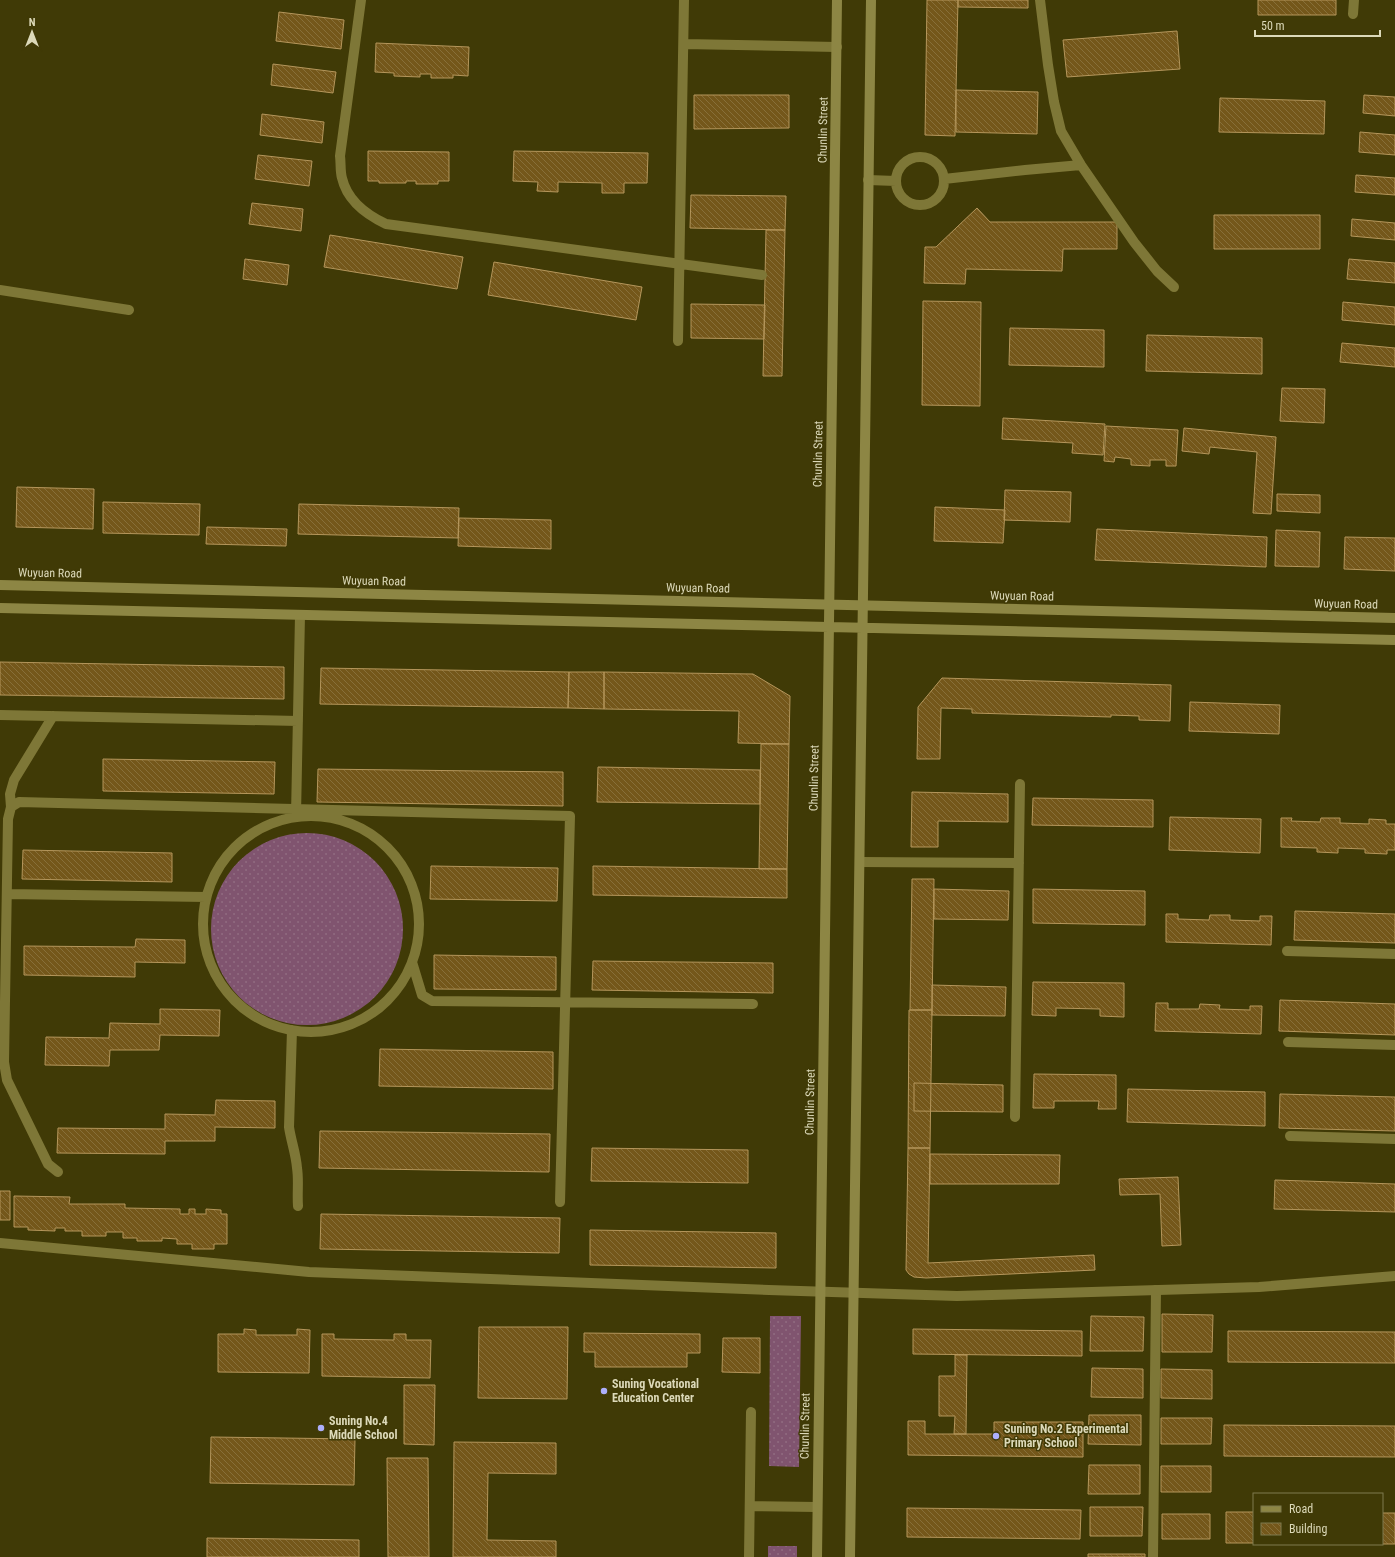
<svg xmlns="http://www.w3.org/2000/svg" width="1395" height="1557" viewBox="0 0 1395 1557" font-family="'Roboto Condensed',sans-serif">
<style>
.grass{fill:url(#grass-dots)}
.building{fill:url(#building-back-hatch);stroke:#b5965b}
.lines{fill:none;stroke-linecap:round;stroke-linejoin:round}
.service{stroke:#7e7737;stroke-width:10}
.minor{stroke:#7e7737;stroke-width:10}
.tertiary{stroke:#7e7737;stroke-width:10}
.secondary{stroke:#8d8644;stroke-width:10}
.poi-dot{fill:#adaffb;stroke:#403a06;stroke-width:1.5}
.labels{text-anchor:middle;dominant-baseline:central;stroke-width:3;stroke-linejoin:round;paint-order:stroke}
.street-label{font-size:12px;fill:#dcd9b9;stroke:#403a06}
.poi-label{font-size:12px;font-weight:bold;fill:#dcd9b9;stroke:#403a06;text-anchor:start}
</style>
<defs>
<pattern id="grass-dots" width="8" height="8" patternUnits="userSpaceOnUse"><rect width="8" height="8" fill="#80546f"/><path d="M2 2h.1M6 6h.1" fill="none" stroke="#916c81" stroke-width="1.8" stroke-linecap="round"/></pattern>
<pattern id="building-back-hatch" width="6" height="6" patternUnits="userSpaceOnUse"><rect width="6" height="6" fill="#74571a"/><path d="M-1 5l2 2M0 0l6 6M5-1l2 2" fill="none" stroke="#876f39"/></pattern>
</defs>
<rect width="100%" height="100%" fill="#403a06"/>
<!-- grass -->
<path class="grass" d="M211 929a96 96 0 1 1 192 0a96 96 0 1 1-192 0Z
M770,1316H801L799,1467L769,1466Z
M768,1546H797V1557H768Z"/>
<!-- building -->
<path class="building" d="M927,0H958L955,136L925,135Z
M958,0H1028V8L958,7Z
M1258,0H1336V15H1258Z
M279,12L344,20L341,49L276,41Z
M1177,31L1180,69L1067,77L1063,40Z
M376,43L469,47L468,76L453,75V78H431V74H420V77L394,76V73L375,72Z
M273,64L336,72L333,93L271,85Z
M956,90L1038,92L1037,134L956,132Z
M694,95H789V128L694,129Z
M1364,95L1395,97V116L1363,113Z
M1220,98L1325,101L1324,134L1219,132Z
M262,114L324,122L322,143L260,135Z
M1360,132L1395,135V155L1359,152Z
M368,151L449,152V181H438V184H416V181H406V183H379V181H368Z
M514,151L648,153L647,183H624V193H602V183L558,182V192L537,191L538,182L513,181Z
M258,155L312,161L309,186L255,179Z
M1356,175L1395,178V195L1355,192Z
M691,195L786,196L785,230L690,228Z
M252,203L303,209L301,231L249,224Z
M977,208L990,222H1117V249H1063L1062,271L966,269L965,284L924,283L925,247H936Z
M1214,215H1320V249H1214Z
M1352,219L1395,223V240L1351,236Z
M766,230H785L782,376H763Z
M330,235L463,257L457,289L324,267Z
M245,259L289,265L287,285L243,279Z
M1349,259L1395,263V283L1347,279Z
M494,262L642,287L636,320L488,295Z
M923,301L981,302L980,406L922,405Z
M1343,302L1395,307V325L1342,320Z
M691,304L765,305L764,339L691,338Z
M1010,328L1104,330V367L1009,365Z
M1147,335L1262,338V374L1146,371Z
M1342,343L1395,348V367L1340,362Z
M1282,388L1325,389L1324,423L1280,421Z
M1003,418L1105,424L1103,455L1072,453L1073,443L1002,439Z
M1106,426L1178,430L1176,466H1166V460H1150V466L1131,465V459L1115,457L1114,462L1104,461Z
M1184,428L1276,437L1271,514L1253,513L1257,452L1210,447L1209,454L1182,451Z
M17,487L94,489L93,529L16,527Z
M1005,490L1071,492L1070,522L1004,520Z
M1277,494L1320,495V513L1277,511Z
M103,502L200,504L199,535L103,533Z
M299,504L459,508L458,538L298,534Z
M935,507L1005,510L1003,543L934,541Z
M459,518L551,520V549L458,546Z
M207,527L287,529L286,546L206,544Z
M1097,529L1267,537L1266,567L1095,560Z
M1276,530L1320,532L1319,567L1275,566Z
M1345,537L1395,538V571L1344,569Z
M0,662L284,667V699L0,695Z
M321,668L569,672L568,708L320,704Z
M569,672H604V709L568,708Z
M604,672L753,674L790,696L789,744L738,743L739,711L604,709Z
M942,678L1171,685L1170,721L1139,720V716L1111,715V717L972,713V709L941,708L940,759H917L918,707Z
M1190,702L1280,705L1279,734L1189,731Z
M761,744H789L787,869H759Z
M103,759L275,762L274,794L103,791Z
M598,767L760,770V804L597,802Z
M318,769L563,772V806L317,802Z
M912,792L1008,794V822L938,821V847H911Z
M1033,798L1153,800V827L1032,825Z
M1170,817L1261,819L1260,853L1169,850Z
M1281,818H1292L1291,821L1320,822L1321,818H1340V823L1369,824V819L1386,820V824H1395V850H1387V854L1365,853V849L1338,848V853L1317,852V848L1281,847Z
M23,850L172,853V882L22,879Z
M431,866L558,868L557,901L430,899Z
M593,866L787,869V898L593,895Z
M912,879H934L932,1010H910Z
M934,889L1009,891L1008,920L934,919Z
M1033,889L1145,891V925L1033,923Z
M1295,911L1395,914V943L1294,940Z
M1166,914H1178V919L1209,920L1210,915H1230V920L1260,921V916H1272L1271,945L1166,942Z
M136,939L185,940V963L135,962V977L24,975V946L135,947Z
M434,955L556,957V990L434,989Z
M593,961L773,963V993L592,990Z
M1033,982L1124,983V1017L1100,1016V1009L1056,1008V1016L1032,1015Z
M932,985L1006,987L1005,1016L932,1015Z
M1280,1000L1395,1004V1035L1279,1031Z
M1156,1003H1168V1009H1199L1200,1004L1220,1005L1219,1009L1250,1010V1006H1262L1261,1034L1155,1031Z
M160,1009L220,1010L219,1036L160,1035L159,1050H110L109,1066L45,1065L46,1037L109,1038L110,1023L160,1024Z
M909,1010H932L930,1148H908Z
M380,1049L553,1052V1089L379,1086Z
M1034,1074L1116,1075V1109H1098L1099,1101H1054V1108H1033Z
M914,1083L1003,1085V1112L914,1111Z
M1128,1089L1265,1092V1126L1127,1122Z
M1280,1094L1395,1097V1131L1279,1128Z
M216,1100L275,1101V1128L215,1127V1141H165V1154L57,1153L58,1128L165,1129V1114L215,1115Z
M320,1131L550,1134L549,1172L319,1168Z
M592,1148L748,1150V1183L591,1181Z
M908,1148H930L928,1263L1094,1255L1095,1270L926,1278L914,1277L909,1274L906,1270Z
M930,1154L1060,1155L1059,1184H930Z
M1178,1177L1181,1245L1162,1246L1160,1194L1120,1195L1119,1179Z
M1275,1180L1395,1184V1212L1274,1209Z
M0,1191H10V1220H0Z
M14,1196L70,1197L69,1204H125V1208L180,1209V1214H189V1209H195V1214H206V1209L221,1210V1214H227V1244H214V1249H192V1244H177V1239L162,1238V1241H137V1238H123V1232H106V1236H82V1231H65V1228H55V1231L28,1230V1227H14Z
M321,1214L560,1218L559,1253L320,1249Z
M590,1230L776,1233V1268L590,1265Z
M1162,1314L1213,1315L1212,1352H1162Z
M1091,1316L1144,1317L1143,1351H1090Z
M479,1327H568L567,1399L478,1398Z
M244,1329L256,1330V1335H297V1329L310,1330L309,1373L218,1372V1334H244Z
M913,1329L1082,1331V1356L913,1354Z
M1228,1331L1395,1332V1363L1228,1362Z
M584,1333L700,1334V1353H687V1367H595V1352H584Z
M322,1334H334V1339L394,1340V1334H406V1340H431L430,1378L322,1376Z
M723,1338H760V1373L722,1372Z
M955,1355H967L966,1434H954L955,1416H939V1376H955Z
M1092,1368L1143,1369V1398L1091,1397Z
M1161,1369L1212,1370V1399L1161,1398Z
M404,1385H435L434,1445L404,1444Z
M1089,1415H1141V1445L1088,1444Z
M1161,1418H1212L1211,1444H1161Z
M908,1421H925V1434H994V1422H1083V1457L908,1455Z
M1224,1425L1395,1426V1457L1224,1456Z
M211,1437L355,1439L354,1485L210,1483Z
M454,1442L556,1443V1474L488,1473L487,1540L556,1541V1557H453Z
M387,1458H428L429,1557H388Z
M1089,1465H1140V1494H1088Z
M1161,1466H1211V1492H1161Z
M1090,1507H1143L1142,1536H1090Z
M907,1508L1081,1510L1080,1539L907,1537Z
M1226,1512H1254V1543H1226Z
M1382,1513H1395V1544H1382Z
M1162,1514H1210V1539H1162Z
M207,1538L359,1540V1557H207Z
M1088,1554H1145V1557H1088Z"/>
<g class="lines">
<!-- service -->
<path class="service" d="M361,0L340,156C341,163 340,171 342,178C347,200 367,215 386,224L762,275
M1040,0L1048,65L1054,102L1061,131L1081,165L1134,242L1157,271L1174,287
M1353,14L1354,0
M684,44L837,47
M896 181a24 24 0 1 1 48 0a24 24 0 1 1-48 0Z
M944,179L1025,170L1081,165
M868,180L896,181
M678,341L684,0
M0,715L298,721
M11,807L10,794L14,780L53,716
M296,815L300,615
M203 924a108 108 0 1 1 216 0a108 108 0 1 1-216 0Z
M860,862L1019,863
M7,894L206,897
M1287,951L1395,954
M412,962L422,995L432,1001L753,1004
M292,1030L289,1127C291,1141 296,1154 297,1168C299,1180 297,1193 298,1206
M1288,1042L1395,1045
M1015,1117L1020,784
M1290,1136L1395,1139
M58,1172L48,1164L7,1080L4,1062L8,819L11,807L19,802L570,816L560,1202
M750,1506L817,1507
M749,1557L751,1412
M1153,1557L1156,1290"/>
<!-- minor -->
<path class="minor" d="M0,290L129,310"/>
<!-- tertiary -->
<path class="tertiary" d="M0,1243L309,1272L769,1290L957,1296L1259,1287L1395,1276"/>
<!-- secondary -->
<path class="secondary" d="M0,585L1395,618
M0,608L1395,640
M817,1557L837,0
M850,1557L871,0"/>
</g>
<!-- markers -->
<g class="poi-dot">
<circle cx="604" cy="1391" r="4"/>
<circle cx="321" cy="1428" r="4"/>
<circle cx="996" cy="1436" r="4"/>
</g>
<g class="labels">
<!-- street labels -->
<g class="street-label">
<text transform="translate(823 130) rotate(-89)">Chunlin Street</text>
<text transform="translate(818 454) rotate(-89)">Chunlin Street</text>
<text transform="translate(50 573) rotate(1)">Wuyuan Road</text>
<text transform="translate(374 581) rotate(1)">Wuyuan Road</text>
<text transform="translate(698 588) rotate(1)">Wuyuan Road</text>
<text transform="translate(1022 596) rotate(1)">Wuyuan Road</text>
<text transform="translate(1346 604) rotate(1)">Wuyuan Road</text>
<text transform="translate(814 778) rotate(-89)">Chunlin Street</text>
<text transform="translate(810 1102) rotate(-89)">Chunlin Street</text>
<text transform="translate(805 1426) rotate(-89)">Chunlin Street</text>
</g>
<!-- poi labels -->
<g class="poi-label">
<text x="612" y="1384">Suning Vocational<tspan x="612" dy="14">Education Center</tspan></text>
<text x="329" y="1421">Suning No.4<tspan x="329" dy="14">Middle School</tspan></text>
<text x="1004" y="1429">Suning No.2 Experimental<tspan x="1004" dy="14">Primary School</tspan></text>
</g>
</g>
<!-- legend -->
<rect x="1253" y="1493" width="130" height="52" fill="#403a06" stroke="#7e7a4e"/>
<rect x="1261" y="1506" width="20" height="6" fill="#8d8644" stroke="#7e7a4e"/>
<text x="1289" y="1513" font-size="12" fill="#dcd9b9">Road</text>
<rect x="1261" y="1523" width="20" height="12" fill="url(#building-back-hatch)" stroke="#7e7a4e"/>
<text x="1289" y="1533" font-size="12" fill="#dcd9b9">Building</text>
<!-- north arrow -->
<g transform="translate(32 32)" stroke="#403a06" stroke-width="3" paint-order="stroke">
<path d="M0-3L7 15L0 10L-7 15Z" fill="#dcd9b9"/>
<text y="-6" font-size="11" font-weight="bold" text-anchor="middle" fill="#dcd9b9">N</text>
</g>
<!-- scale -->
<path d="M1255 30v6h125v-6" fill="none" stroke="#dcd9b9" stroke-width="2"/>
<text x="1261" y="30" font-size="12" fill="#dcd9b9" stroke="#403a06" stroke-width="3" paint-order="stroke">50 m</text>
</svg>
